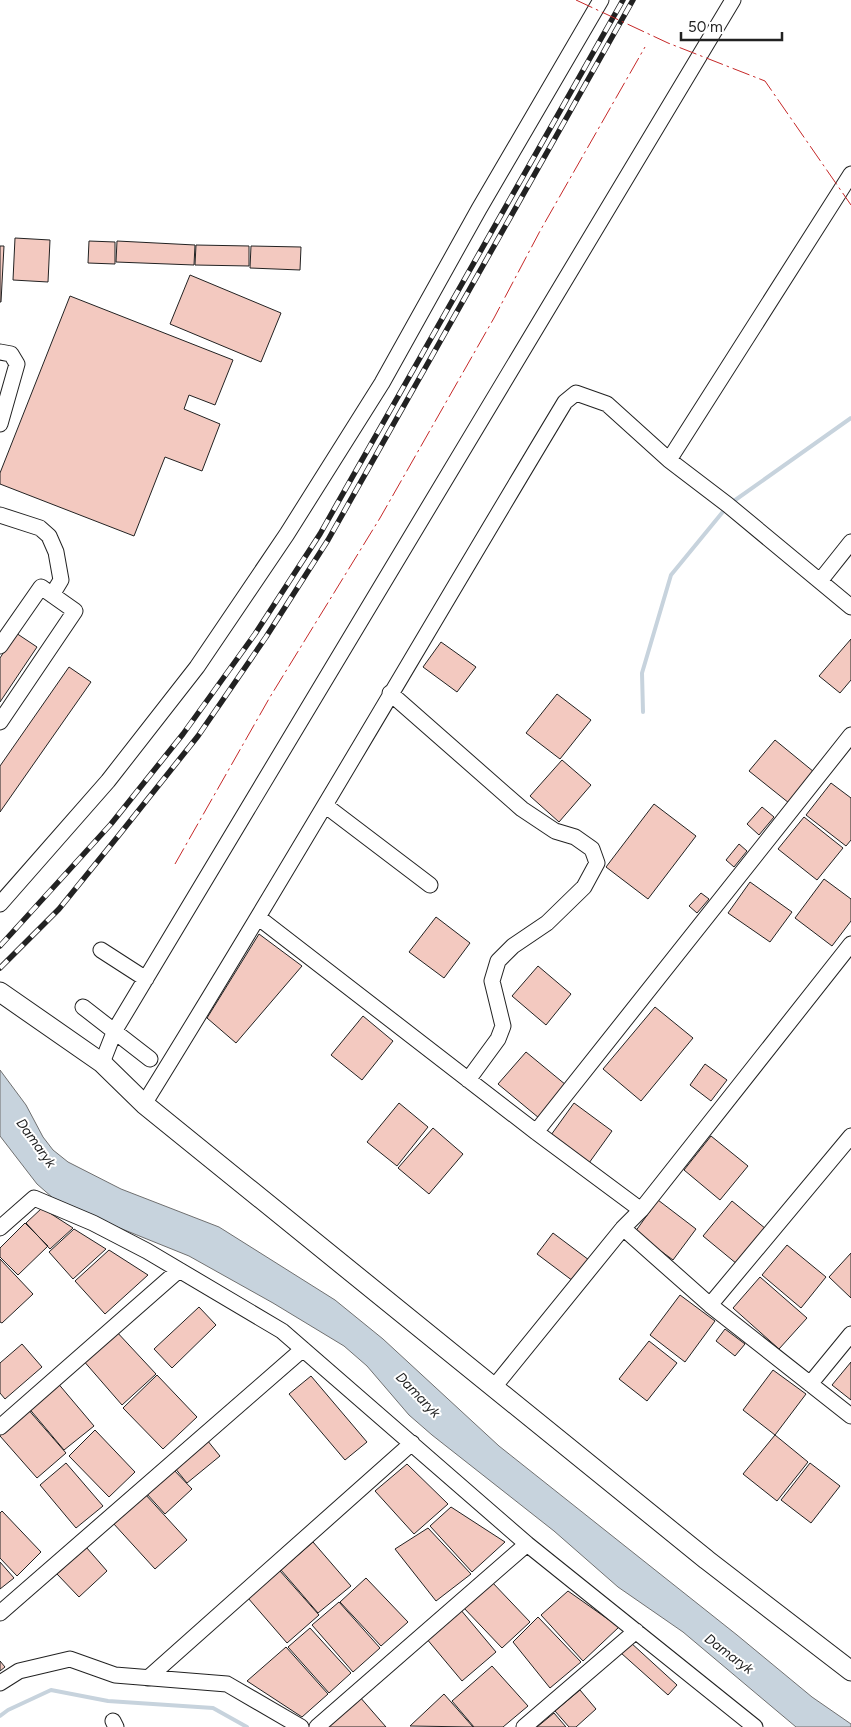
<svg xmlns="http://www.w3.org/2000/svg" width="851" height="1727" viewBox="0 0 851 1727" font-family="Figtree,sans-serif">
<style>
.water{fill:#c7d3dd;stroke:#6f6f6f}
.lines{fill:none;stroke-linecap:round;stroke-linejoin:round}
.stream{stroke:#c7d3dd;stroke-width:4}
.building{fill:#f3c9c0;stroke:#222}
.minor-casing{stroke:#222;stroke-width:17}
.major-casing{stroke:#222;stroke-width:21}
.minor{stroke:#fff;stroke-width:15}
.major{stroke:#fff;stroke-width:19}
.rail-casing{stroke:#222;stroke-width:5.5}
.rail{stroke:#fff;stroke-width:4;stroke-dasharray:11;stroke-linecap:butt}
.power{stroke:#c62828;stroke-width:1;stroke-dasharray:18 4 2.5 4;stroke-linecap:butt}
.labels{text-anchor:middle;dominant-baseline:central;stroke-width:4;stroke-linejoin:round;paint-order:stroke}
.water-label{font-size:14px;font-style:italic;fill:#222;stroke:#fff}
</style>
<rect width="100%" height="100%" fill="#fff"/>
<!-- water -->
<path class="water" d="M0,1070L26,1105L43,1137L53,1150L68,1162L121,1189L219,1227L335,1300L383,1339L499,1446L737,1635L812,1697L851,1724V1727H796L683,1632L618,1587L554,1531L432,1435L409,1415L367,1366L344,1346L273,1303L189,1256L70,1208L53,1198L37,1184L0,1136Z"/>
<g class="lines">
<!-- stream -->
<path class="stream" d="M731,503L851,418
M643,712L642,673L671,575L726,508
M0,1716L8,1710L51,1690L108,1701L213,1708L247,1727"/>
</g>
<!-- building -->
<path class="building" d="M15,238L50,240L48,282L13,280Z
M89,241L115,242V264L88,263Z
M117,241L195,245L194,265L116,262Z
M196,245L249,246V266L195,265Z
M0,246H4L1,302H0Z
M251,246L301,247L300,270L250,268Z
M190,275L281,313L261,362L170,324Z
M70,296L233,360L215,405L189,395L184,409L220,424L202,471L165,457L134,536L0,484V473Z
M16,633L37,647L0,702V658Z
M851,639V680L840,693L819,676Z
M441,642L476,667L457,692L423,667Z
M69,667L91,682L0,812V766Z
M557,694L591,720L560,759L526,733Z
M775,740L814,772L789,803L749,771Z
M562,760L591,785L559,822L530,796Z
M831,783L851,798V840L846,846L806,815Z
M654,804L696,836L648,899L606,867Z
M762,807L774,817L759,835L747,824Z
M804,817L843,848L817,880L778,849Z
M739,844L747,851L734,867L726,860Z
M824,879L851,899V921L832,946L795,918Z
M750,882L792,912L770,942L728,913Z
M701,893L709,899L697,913L689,906Z
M436,917L470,943L444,978L409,952Z
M259,934L302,966L236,1043L207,1018Z
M538,966L571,994L546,1025L512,996Z
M655,1007L693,1038L641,1101L603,1069Z
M363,1016L393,1041L362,1080L331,1055Z
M526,1052L566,1085L539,1118L498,1084Z
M705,1064L727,1080L711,1101L690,1085Z
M399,1103L428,1127L397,1166L367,1142Z
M574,1103L612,1131L589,1163L551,1135Z
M433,1128L463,1154L429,1194L398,1168Z
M711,1136L748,1166L720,1200L684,1170Z
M658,1200L696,1229L673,1260L635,1232Z
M732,1201L766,1229L737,1264L703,1236Z
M42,1208L73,1228L50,1249L26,1223Z
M25,1223L48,1246L18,1275L0,1257V1248Z
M74,1229L106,1249L73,1279L49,1252Z
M553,1233L589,1260L573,1281L537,1254Z
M787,1245L826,1277L801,1308L762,1275Z
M109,1250L148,1275L105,1314L75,1281Z
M851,1253V1298L829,1277Z
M0,1259L33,1294L2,1323L0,1322Z
M760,1277L807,1318L779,1349L733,1308Z
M680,1295L715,1321L685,1362L650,1335Z
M199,1307L216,1325L172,1368L154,1349Z
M725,1329L745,1344L735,1356L716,1341Z
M115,1330L156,1374L122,1405L82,1359Z
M649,1341L677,1363L647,1401L619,1379Z
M22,1344L42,1367L5,1399L0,1393V1363Z
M851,1362V1400L832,1385Z
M773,1370L806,1394L775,1435L743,1410Z
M157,1375L197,1417L163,1449L123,1408Z
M311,1376L367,1442L345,1460L289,1394Z
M56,1381L94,1426L64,1450L27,1406Z
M26,1407L66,1453L37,1478L0,1436V1430Z
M95,1430L135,1472L109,1497L69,1456Z
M775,1435L808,1462L777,1501L743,1474Z
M207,1440L220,1456L187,1483L174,1467Z
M66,1463L103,1506L76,1528L40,1485Z
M810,1463L840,1486L811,1523L781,1500Z
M407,1464L448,1504L414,1534L375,1491Z
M173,1469L192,1489L165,1514L146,1493Z
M145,1494L187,1540L155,1569L113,1523Z
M451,1507L505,1542L472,1572L430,1526Z
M2,1511L41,1552L17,1576L0,1558V1513Z
M428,1528L471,1574L436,1601L395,1549Z
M313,1542L351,1586L318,1613L281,1570Z
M86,1547L107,1571L79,1597L57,1574Z
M0,1562L14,1578L0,1589Z
M280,1571L319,1615L287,1643L248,1598Z
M366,1578L408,1622L381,1646L340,1602Z
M491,1581L530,1622L502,1648L463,1607Z
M568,1591L619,1627L583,1661L541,1615Z
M339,1602L380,1648L353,1672L312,1625Z
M460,1609L496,1652L462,1681L426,1638Z
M538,1617L581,1662L550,1688L513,1642Z
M310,1628L351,1673L329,1693L288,1647Z
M630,1642L677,1685L668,1695L621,1653Z
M286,1647L328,1694L302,1717L247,1681Z
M0,1661L5,1667L0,1671Z
M492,1666L528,1706L503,1727H474L452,1701Z
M580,1690L596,1709L576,1727H569L555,1711Z
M444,1694L473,1727L410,1726Z
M359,1696L386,1727H324Z
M554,1713L566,1727H537Z"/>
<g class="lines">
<!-- minor casing -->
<g class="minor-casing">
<path id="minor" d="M0,352L11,354L17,364L0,424
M669,460L851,174
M0,515L40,528L49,536L56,552L61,580L52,595
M820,581L851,542
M0,646L41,587L75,611L0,722
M390,693L522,809L555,831L575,837L592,849L597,863L584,887L547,923L513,946L498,961L492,981L503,1026L498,1039L468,1080
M326,806L430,885
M0,904L108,781L197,667L287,534L382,383L479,209L601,0
M259,918L536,1132L641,1210
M101,950L146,979
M83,1007L150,1059
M102,1063L115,1030L733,0
M144,1104C288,872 424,636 565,402L576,393L607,404L669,460L728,505L851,607
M536,1132L851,735
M0,1228L34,1198L93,1223L147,1251L282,1331L527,1544L755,1727
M623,1228L710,1305L851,1416
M710,1305L851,1136
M810,1384L851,1334
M494,1387L623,1228L641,1210L851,944
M0,1427L179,1270
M0,1613L303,1349
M148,1678L412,1443
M0,1683L19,1671L70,1659L115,1675L227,1684L301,1727
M113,1721L116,1727
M317,1727L527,1544
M524,1727L636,1631"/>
</g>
<!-- major casing -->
<g class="major-casing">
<path id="major" d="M0,992L102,1063L144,1104L707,1560L851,1671"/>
</g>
<!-- minor -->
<use href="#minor" class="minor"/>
<!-- major -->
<use href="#major" class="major"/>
<!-- rail casing -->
<g class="rail-casing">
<path id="rail" d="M0,946L111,824L183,734L255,634L320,534L623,0
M0,968L59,909L119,835L198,736L266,637L328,540L633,0"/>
</g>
<!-- rail -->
<use href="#rail" class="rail"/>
<!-- power -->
<path class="power" d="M576,0L668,43L765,81L851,205
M175,864L270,697L380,518L494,318L540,231L645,47"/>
</g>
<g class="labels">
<!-- water labels -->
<g class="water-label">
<text transform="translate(36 1143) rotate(54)">Damaryk</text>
<text transform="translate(418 1395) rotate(46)">Damaryk</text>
<text transform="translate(729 1654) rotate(37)">Damaryk</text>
</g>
</g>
<!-- scale -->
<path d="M681 32v8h101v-8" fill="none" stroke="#222222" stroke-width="2.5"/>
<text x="688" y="32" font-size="15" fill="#222222" stroke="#ffffff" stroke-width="4" paint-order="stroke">50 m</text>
</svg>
